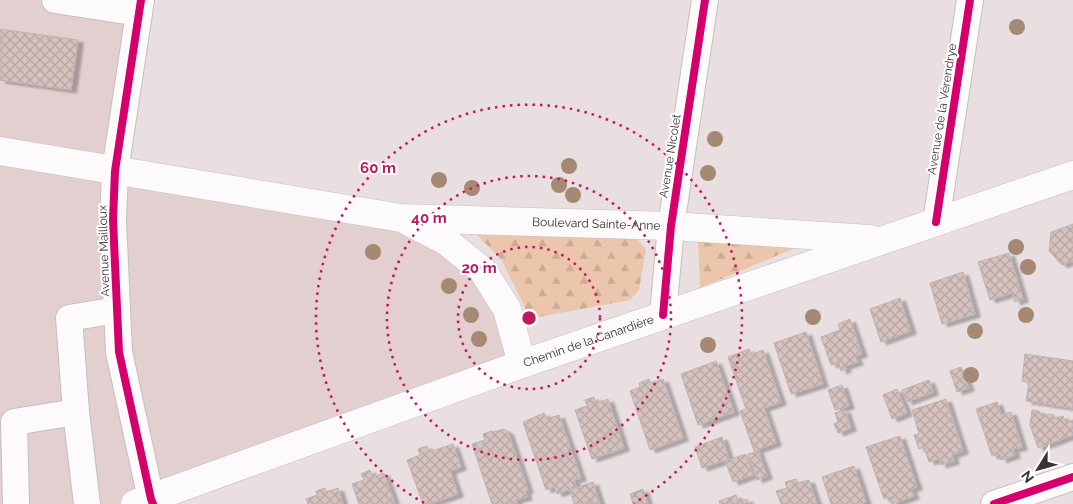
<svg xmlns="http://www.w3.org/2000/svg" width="1073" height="504" viewBox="0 0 1073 504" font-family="Raleway,sans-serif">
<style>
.built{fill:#e4cfd0}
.forest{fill:url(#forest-firs)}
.building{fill:url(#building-cross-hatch);stroke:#bbb4b3;filter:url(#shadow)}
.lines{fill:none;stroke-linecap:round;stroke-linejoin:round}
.minor-casing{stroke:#c6bebe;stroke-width:28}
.major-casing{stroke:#c6bebe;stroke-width:29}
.minor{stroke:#fcfafa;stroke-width:26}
.major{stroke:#fcfafa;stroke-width:28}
.cycleway-casing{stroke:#fff;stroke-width:11}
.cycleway{stroke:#d6006c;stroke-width:8}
.tree{fill:#a58974}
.ring{fill:none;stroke:#c2185b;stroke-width:2.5;stroke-dasharray:2.5 5}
.labels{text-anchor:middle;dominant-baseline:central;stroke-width:4;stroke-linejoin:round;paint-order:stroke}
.street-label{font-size:12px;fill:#3a3333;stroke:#fff}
.centre{fill:#c2185b;stroke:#fff;stroke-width:2.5}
.ring-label{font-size:15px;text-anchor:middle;font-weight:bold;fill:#c2185b;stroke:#fff;stroke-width:4;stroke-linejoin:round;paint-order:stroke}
</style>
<defs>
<pattern id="forest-firs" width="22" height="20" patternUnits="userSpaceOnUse" patternTransform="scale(1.25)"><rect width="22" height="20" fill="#ecc6ac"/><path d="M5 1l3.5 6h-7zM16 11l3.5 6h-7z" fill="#cbab94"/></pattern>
<pattern id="building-cross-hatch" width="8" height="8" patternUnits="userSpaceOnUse" patternTransform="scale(1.25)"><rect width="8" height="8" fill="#d5c1bd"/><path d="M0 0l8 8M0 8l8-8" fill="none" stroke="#b8a6a3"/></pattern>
<filter id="shadow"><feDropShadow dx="5.5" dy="3" stdDeviation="1" flood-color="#0004"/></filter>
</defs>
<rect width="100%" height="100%" fill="#eadfe0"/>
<!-- built -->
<path class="built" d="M0,0H141L115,171L401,218L483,271L522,364L136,504H0Z"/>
<!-- forest -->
<path class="forest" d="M474,232L636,237L646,250L639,290L630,300L528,319L523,303L501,259Z
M819,238L700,288L698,241Z"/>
<!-- building -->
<path class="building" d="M0,29L78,40L71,90L0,80Z
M1073,224V263L1072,261L1062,265L1049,251L1051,232Z
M1009,253L1023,299L1015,302L1012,293L990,300L978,262Z
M963,272L975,314L942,324L930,283Z
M900,298L911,331L881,342L870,309Z
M850,319L862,354L855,356L858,362L845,366L846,369L841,371L839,363L831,365L821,337L840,330L838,324Z
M806,332L823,384L791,394L774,343Z
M749,349L751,355L763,350L781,402L764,408L776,443L754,451L740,411L746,409L728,357Z
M1025,354L1073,361V408L1026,401L1029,382L1022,381Z
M716,361L734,412L698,425L681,374Z
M961,367L969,388L957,392L950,371Z
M649,379L651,383L663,379L683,438L650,450L630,391L640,387L639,383Z
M929,380L933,392L907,402L902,390Z
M842,385L849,406L835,410L828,390Z
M897,389L907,413L892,419L883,395Z
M594,397L596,403L608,399L624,448L592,459L575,410L587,406L585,400Z
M946,399L963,451L952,455L954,461L941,465L939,459L929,462L924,447L919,449L914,435L919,434L912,410Z
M997,402L1001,415L1011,412L1022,447L1013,449L1015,455L1001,460L1000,454L992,456L976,409Z
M845,410L851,428L838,433L834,424L838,422L835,413Z
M1032,410L1039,411L1041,416L1047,414L1054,415L1053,419L1063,416L1066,422L1073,420V435L1038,448L1030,425Z
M544,413L547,419L559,415L581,478L574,480L576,487L557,494L554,487L546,490L523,422Z
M504,429L508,432L528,490L525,491L527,497L516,500L517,504H508L507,502L503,504H495V503L492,504L472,444L485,440L483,434L492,431L493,432Z
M900,436L917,487L911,489L914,496L892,504L890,497L884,499L866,447Z
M722,437L729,459L702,468L695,447Z
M453,444L461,467L450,471L458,494L429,504H423L407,460L420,455L418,449L427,446L429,452Z
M758,451L767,476L757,480L748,454Z
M746,454L753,475L733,482L725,461Z
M854,466L866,502L860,504H831L822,477Z
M370,470L373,477L384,473L395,504H359L352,484L364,480L361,474Z
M796,479L798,483L809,480L817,504H781L776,491L787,488L785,482Z
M593,482L600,503L574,504L570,490Z
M325,488L326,492L338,488L343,504H308L306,499L317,495L316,491Z
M643,489L648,504H633L630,494Z
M736,495L739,502L747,499L749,504H720L719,501Z"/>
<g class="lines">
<!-- minor casing -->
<g class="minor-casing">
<path id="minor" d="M55,0L139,13
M141,0L115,171L113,220L119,352L151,499L153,504
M936,222L970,0
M663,315L671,226L705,0
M16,504L14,422L76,412
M87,504L76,412L69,318L117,310
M994,504L1073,477"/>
</g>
<!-- major casing -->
<g class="major-casing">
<g id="major">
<path id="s1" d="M0,151L401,218L671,226L870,239"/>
<path d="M409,222L446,241L483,271L507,309L522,364"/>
<path id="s2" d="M135,504L522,364L1073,175"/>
</g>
</g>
<!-- minor -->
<use href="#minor" class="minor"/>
<!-- major -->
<use href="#major" class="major"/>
<!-- cycleway casing -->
<g class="cycleway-casing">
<path id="cycleway" d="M141,0L115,171L113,220L119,352L151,499L153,504
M936,222L970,0
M663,315L671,226L705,0
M994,504L1073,477"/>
</g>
<!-- cycleway -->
<use href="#cycleway" class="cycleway"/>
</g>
<!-- trees -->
<g class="tree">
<circle cx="1017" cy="27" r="8"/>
<circle cx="715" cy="139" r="8"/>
<circle cx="569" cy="166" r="8"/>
<circle cx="708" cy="173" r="8"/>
<circle cx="439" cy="180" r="8"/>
<circle cx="559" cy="185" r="8"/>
<circle cx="472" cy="188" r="8"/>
<circle cx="573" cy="195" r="8"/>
<circle cx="1016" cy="247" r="8"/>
<circle cx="373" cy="252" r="8"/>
<circle cx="1028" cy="267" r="8"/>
<circle cx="449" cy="286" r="8"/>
<circle cx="471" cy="315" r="8"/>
<circle cx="1026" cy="315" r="8"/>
<circle cx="813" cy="317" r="8"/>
<circle cx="975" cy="331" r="8"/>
<circle cx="479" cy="339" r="8"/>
<circle cx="708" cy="345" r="8"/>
<circle cx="971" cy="375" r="8"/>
</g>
<!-- distance rings -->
<g class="ring">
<circle cx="529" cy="318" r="71"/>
<circle cx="529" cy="318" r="142"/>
<path d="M424 503A213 213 0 1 1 634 503"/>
</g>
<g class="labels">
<!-- street labels -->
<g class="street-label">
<text transform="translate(942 109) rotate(-81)">Avenue de la Vérendrye</text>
<text transform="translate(670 156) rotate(-81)">Avenue Nicolet</text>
<text stroke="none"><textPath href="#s1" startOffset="602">Boulevard Sainte-Anne</textPath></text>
<text transform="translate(104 251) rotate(-92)">Avenue Mailloux</text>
<text stroke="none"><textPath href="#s2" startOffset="482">Chemin de la Canardière</textPath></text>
</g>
</g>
<circle cx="529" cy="318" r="8" class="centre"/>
<g class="ring-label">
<text x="378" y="173">60 m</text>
<text x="429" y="223">40 m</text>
<text x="479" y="273">20 m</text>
</g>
<!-- north arrow -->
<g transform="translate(1038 469) rotate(233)" stroke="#ffffff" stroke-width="4" paint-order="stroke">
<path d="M0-4L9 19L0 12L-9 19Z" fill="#3a3333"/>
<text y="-8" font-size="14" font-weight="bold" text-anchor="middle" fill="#3a3333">N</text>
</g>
</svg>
